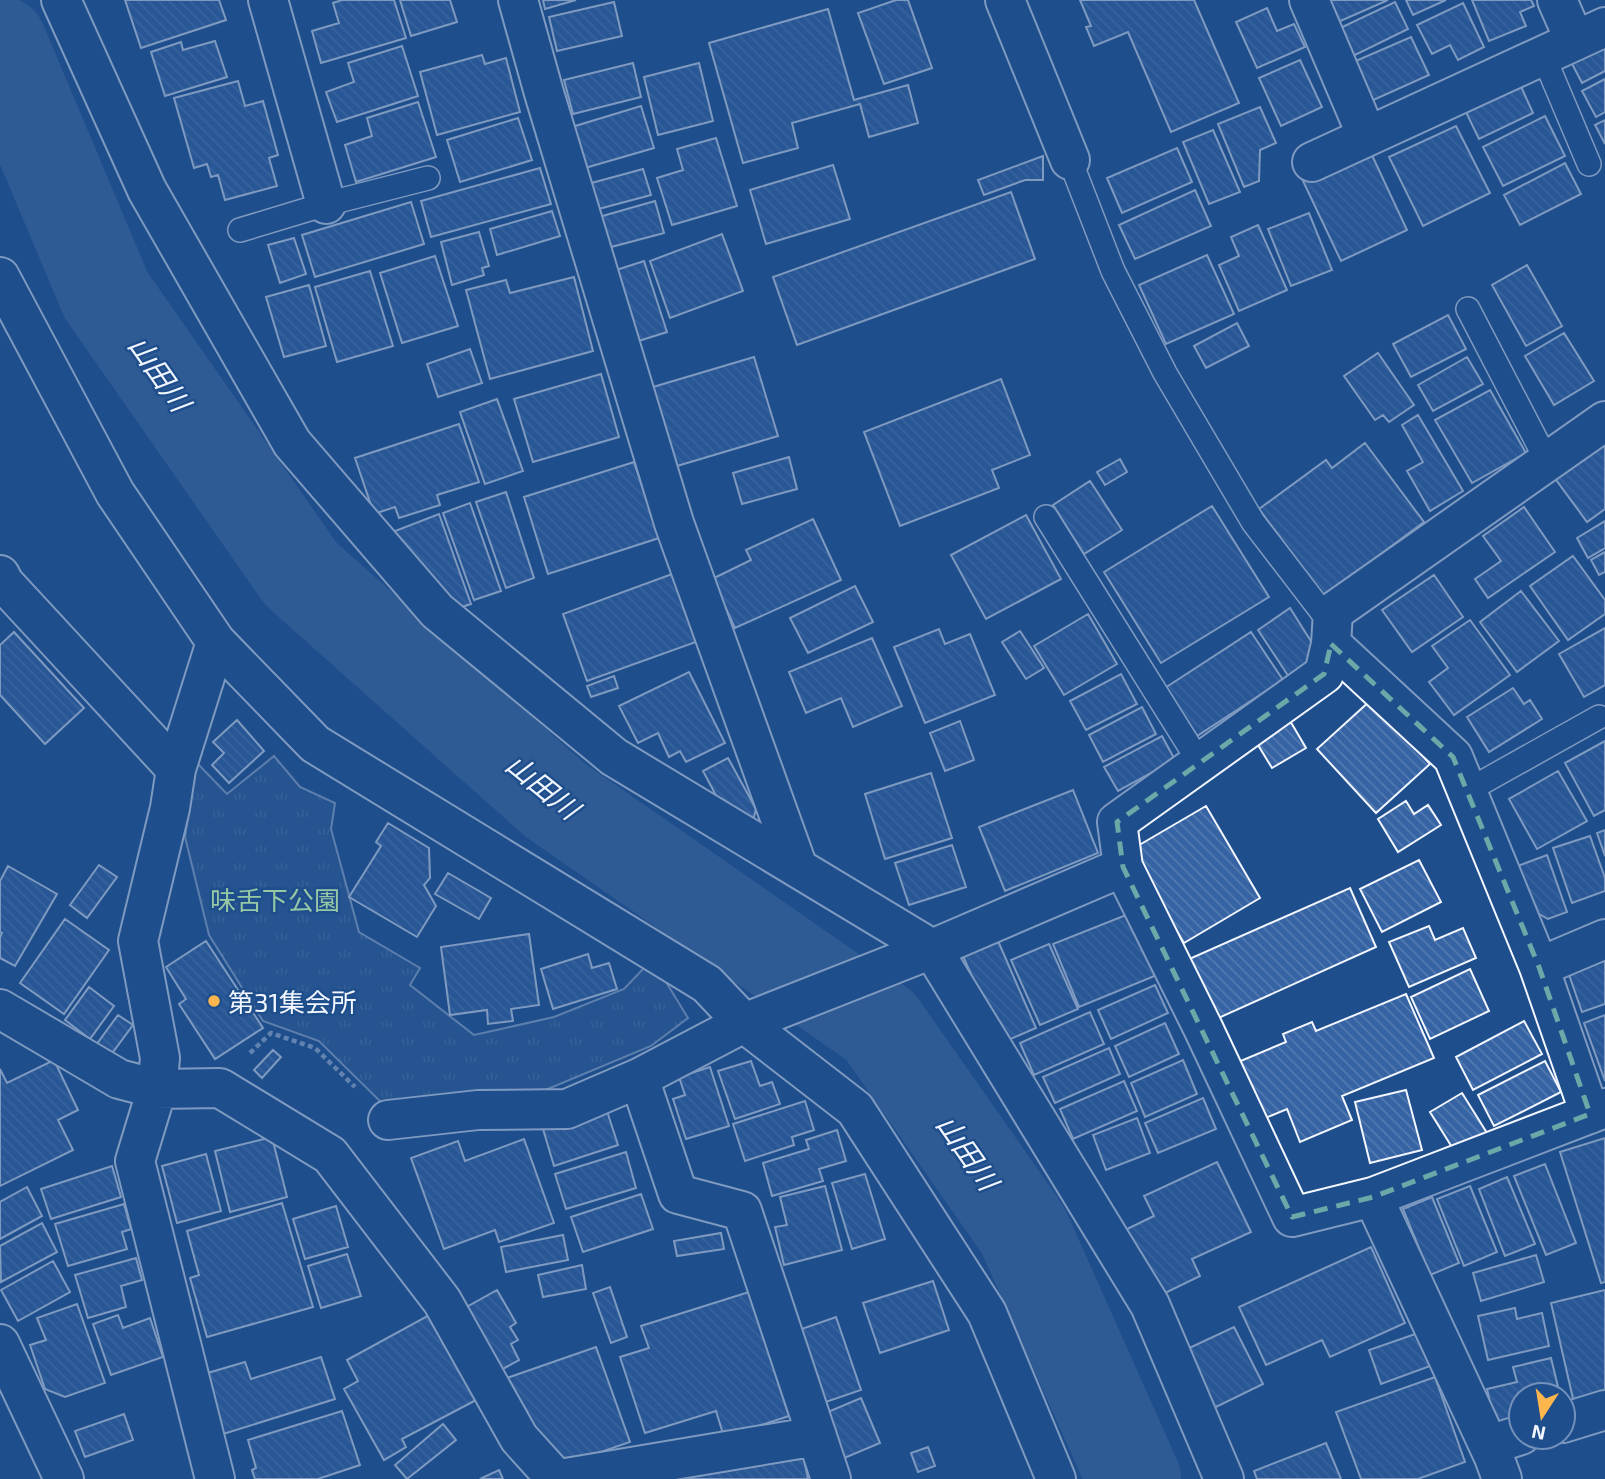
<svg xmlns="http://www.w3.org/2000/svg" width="1605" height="1479" viewBox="0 0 1605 1479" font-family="'Exo 2','Noto Sans JP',sans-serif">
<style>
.grass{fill:url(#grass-tufts);stroke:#a8bbd7;stroke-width:2}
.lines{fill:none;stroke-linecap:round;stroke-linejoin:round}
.river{stroke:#446ba0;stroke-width:94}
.building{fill:url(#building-back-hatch);stroke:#f2f6ff;stroke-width:2}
.service-casing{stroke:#f2f6ff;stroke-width:26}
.minor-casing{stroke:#f2f6ff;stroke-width:42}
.path{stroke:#b3c4dc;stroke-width:4.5;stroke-dasharray:5 3.5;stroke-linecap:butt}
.service{stroke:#1f4e8c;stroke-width:23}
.minor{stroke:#1f4e8c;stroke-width:38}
.marked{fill:none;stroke:#6aa9a8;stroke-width:5;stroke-dasharray:14 9;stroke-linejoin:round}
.poi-dot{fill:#ffb74d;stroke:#1f4e8c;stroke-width:2.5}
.labels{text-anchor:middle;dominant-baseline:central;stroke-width:5;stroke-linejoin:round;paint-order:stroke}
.park-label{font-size:26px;fill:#97c8a6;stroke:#1f4e8c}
.poi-label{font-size:26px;fill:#f2f6ff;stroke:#1f4e8c;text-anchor:start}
.water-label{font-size:28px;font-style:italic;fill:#f2f6ff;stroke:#1f4e8c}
</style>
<defs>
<pattern id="grass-tufts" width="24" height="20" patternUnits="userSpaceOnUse" patternTransform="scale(1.75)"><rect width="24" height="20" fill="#305b95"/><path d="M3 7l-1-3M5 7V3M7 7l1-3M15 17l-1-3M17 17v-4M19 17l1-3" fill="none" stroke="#4e73a5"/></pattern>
<pattern id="building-back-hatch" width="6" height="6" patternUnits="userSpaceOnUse" patternTransform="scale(1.75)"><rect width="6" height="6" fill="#3563a3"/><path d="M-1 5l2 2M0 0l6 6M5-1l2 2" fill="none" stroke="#537ab1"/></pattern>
</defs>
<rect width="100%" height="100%" fill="#1f4e8c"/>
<!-- grass -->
<path class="grass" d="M274,756L300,787L335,803L331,829L359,932L420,968L410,985L474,1035L554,1017L624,989L644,968L666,982L688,1018L651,1046L531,1096L393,1114L319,1041L263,1021L209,935L185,837L196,762L227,794Z"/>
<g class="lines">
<!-- river -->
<path class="river" d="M0,43L106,295L301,574L555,800L880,1026L1023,1230L1134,1479"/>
</g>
<!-- building -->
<path class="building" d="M125,0H219L226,20L141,48Z
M342,0H394L406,38L321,63L312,31L339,23L333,3Z
M400,0H450L457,22L411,36Z
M543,0H576L545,9Z
M896,0H908L932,68L884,84L858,13Z
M1080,0H1194L1239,103L1171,132L1128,32L1094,46L1086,27L1091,26Z
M1326,0H1388L1336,23Z
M1406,0H1446L1413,15Z
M1472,0H1531L1534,6L1520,12L1526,26L1489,41Z
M614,2L622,36L557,51L549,17Z
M1395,2L1408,29L1349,58L1336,30Z
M1463,3L1484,47L1458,60L1450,45L1432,54L1417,25Z
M1267,8L1277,31L1294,24L1305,47L1257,68L1236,22Z
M828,9L854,100L908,85L918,123L869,137L860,104L792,123L798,148L743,163L709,43Z
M1411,37L1429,75L1369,102L1351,63Z
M1605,37V71L1582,83L1568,56Z
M215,41L227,77L165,96L151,52L181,42L183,50Z
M402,46L418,96L337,122L326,92L354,82L348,63Z
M482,55L485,64L506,58L520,112L437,135L420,72Z
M1300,60L1322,107L1281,126L1259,78Z
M633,63L641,97L573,114L564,80Z
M699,63L713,121L658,135L644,77Z
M1605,79V112L1596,117L1582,91Z
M238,81L245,106L263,101L278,155L269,158L277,186L225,200L218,175L211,177L207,164L194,168L174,98Z
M1519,82L1533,113L1479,139L1464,108Z
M418,102L436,157L356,182L345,145L372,136L367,118Z
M641,106L654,148L585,168L572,127Z
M1260,107L1276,143L1260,150L1259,181L1244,187L1218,124Z
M1545,116L1565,156L1503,186L1483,147Z
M518,118L532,160L460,182L447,140Z
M1605,120V144L1595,125Z
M1456,126L1490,193L1423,226L1389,157Z
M1213,130L1240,192L1209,204L1183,142Z
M716,138L737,206L672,225L657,178L683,170L677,149Z
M1177,148L1192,182L1122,213L1107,178Z
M1370,151L1407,230L1341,261L1303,181Z
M1043,156V180H1025L984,195L978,180Z
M1565,163L1581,194L1520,225L1504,195Z
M833,165L850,219L766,244L750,190Z
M540,168L551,204L431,237L421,201Z
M643,169L651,195L591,211L584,185Z
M1195,190L1211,226L1135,259L1119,225Z
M1011,192L1035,259L797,345L773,277Z
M655,201L664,233L600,250L592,219Z
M411,202L424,244L315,277L302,235Z
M552,211L560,236L497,255L490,229Z
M1309,213L1332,270L1291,286L1268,229Z
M1258,225L1287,290L1239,311L1219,265L1239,256L1231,237Z
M479,232L489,266L482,268L484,275L452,285L441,242Z
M722,234L743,291L670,318L650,261Z
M294,238L306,274L280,283L268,245Z
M1207,255L1234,314L1166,344L1139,285Z
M435,256L458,326L402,343L380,273Z
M644,261L667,332L626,345L604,274Z
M1527,265L1562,326L1526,346L1492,285Z
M370,271L393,346L337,362L315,287Z
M574,277L593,351L490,379L466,290L506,280L510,293Z
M309,285L326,346L284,357L266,297Z
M1448,315L1466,349L1411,377L1393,344Z
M1237,323L1249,346L1206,368L1194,346Z
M1564,333L1594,381L1554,405L1525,356Z
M470,349L482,383L438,397L427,364Z
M1378,353L1414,405L1389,422L1383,415L1375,420L1344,376Z
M754,357L778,436L667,469L643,390Z
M1467,357L1483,384L1433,411L1418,385Z
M601,374L619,437L533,462L514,399Z
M1001,379L1030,455L992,470L999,488L900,526L864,432Z
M1490,390L1526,453L1472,483L1435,420Z
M497,399L523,471L485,484L460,412Z
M1418,415L1463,491L1430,511L1407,471L1423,462L1402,425Z
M459,424L479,482L437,495L440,505L399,518L395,507L374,514L355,458Z
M1605,434V509L1587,522L1551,473Z
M1365,443L1424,522L1324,596L1259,509L1326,460L1332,468Z
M789,457L797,489L742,504L733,473Z
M1120,459L1127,472L1105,485L1097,472Z
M634,462L659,538L548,574L524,497Z
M1090,481L1122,530L1084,554L1053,505Z
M506,492L534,578L506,588L476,502Z
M470,503L501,591L474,600L443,513Z
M1212,506L1269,597L1161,663L1104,572Z
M1524,507L1555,552L1488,598L1475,579L1501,561L1483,536Z
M439,514L471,604L455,609L405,557L395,531Z
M1026,515L1061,579L986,619L951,555Z
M813,519L841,580L735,628L712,579L751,560L746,550Z
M1605,521V548L1588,558L1577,538Z
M1605,552V572L1599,575L1591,560Z
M1573,556L1605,600V614L1568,640L1530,586Z
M672,574L696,642L587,681L563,614Z
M1434,575L1463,617L1412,652L1382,610Z
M855,586L873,622L808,653L790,618Z
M1521,591L1559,641L1517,672L1480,622Z
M1290,608L1321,657L1289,677L1258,630Z
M1088,614L1117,664L1064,695L1034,646Z
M1470,620L1510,675L1454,715L1429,682L1448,668L1432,646Z
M1605,628V685L1584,697L1559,654Z
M939,629L945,644L970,634L995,695L925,723L894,647Z
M1020,631L1044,668L1026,679L1002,642Z
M14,632L84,708L45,744L0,695V645Z
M1251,632L1283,680L1197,736L1165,688Z
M872,638L902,706L853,727L841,698L806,713L789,672Z
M689,672L725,743L686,762L680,751L669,757L658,733L638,743L619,706Z
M1121,674L1137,704L1086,730L1070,701Z
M614,676L618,688L591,697L587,686Z
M1513,688L1524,704L1530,700L1542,719L1489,752L1467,717Z
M1371,700L1430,764L1376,813L1317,749Z
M1142,707L1156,734L1103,762L1089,735Z
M1289,719L1306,748L1272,768L1255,740Z
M237,720L264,751L229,783L212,765L224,753L213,742Z
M960,721L974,760L945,771L930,733Z
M1162,736L1175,760L1118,791L1104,767Z
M1605,741V810L1594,816L1565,763Z
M728,758L756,809L752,824L720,803L703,771Z
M1558,771L1587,821L1537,849L1509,799Z
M931,773L952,838L885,859L865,794Z
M1073,790L1098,853L1005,891L979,827Z
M1406,801L1414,814L1428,805L1441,825L1398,852L1378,819Z
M1206,806L1260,898L1184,943L1129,851Z
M388,823L429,848L430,878L424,885L436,906L417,937L349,897L381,846L376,842Z
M1605,830V856L1597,833Z
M1590,836L1605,878V891L1572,903L1553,848Z
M952,845L966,887L909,905L895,863Z
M1547,855L1567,912L1548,919L1530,909L1515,867Z
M1419,860L1441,902L1382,932L1360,889Z
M99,865L117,877L87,918L70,905Z
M8,866L57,894L15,966L0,958V937L2,933L0,932V881Z
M448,873L491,898L479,919L435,894Z
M1350,888L1376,947L1214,1020L1187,960Z
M1131,913L1157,975L1079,1007L1053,944Z
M65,919L109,950L64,1014L20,983Z
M1429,926L1435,940L1463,928L1476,958L1409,987L1389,942Z
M529,934L539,1005L511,1009L513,1021L488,1024L487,1010L450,1015L441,947Z
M995,934L1036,1028L1001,1043L960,949Z
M206,941L263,1028L215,1059L179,1004L186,999L166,967Z
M1049,944L1078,1009L1040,1025L1011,960Z
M1605,952V1004L1582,1012L1566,966Z
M588,954L592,968L609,963L617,989L553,1009L541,969Z
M1470,969L1489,1011L1430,1039L1411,997Z
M1155,985L1168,1013L1111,1039L1098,1010Z
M89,987L114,1006L90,1039L65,1020Z
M1406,994L1434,1058L1342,1096L1352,1120L1300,1142L1287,1109L1256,1122L1231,1065L1286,1042L1283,1034L1312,1022L1316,1031Z
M1090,1012L1104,1044L1034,1075L1020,1043Z
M118,1015L133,1025L110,1056L96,1045Z
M1605,1015V1081L1584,1023Z
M1524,1021L1542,1054L1473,1090L1456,1057Z
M1165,1023L1179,1054L1129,1077L1115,1046Z
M1109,1048L1120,1074L1055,1103L1043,1077Z
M273,1050L281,1057L262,1078L254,1070Z
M54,1060L78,1110L58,1120L73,1150L0,1186V1069L7,1083Z
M1183,1060L1197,1094L1145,1117L1131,1083Z
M751,1061L760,1086L772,1082L780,1104L735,1119L718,1071Z
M1545,1061L1561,1092L1494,1126L1478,1095Z
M710,1067L729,1126L686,1139L673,1099L685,1095L679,1077Z
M1124,1081L1137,1111L1073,1139L1060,1109Z
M1406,1090L1422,1150L1370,1163L1355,1102Z
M1462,1093L1487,1133L1455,1152L1430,1112Z
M1203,1098L1216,1129L1158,1153L1145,1123Z
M805,1101L814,1130L792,1137L794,1145L745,1161L733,1124Z
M606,1108L618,1145L554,1166L543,1129Z
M1137,1118L1150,1153L1106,1170L1093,1135Z
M837,1130L846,1161L819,1169L823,1181L772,1196L763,1163L809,1149L806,1140Z
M272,1137L287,1197L230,1212L215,1151Z
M1605,1138V1282L1601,1283L1560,1152Z
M524,1139L554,1223L499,1242L495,1230L444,1249L411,1158L458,1141L465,1161Z
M626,1152L636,1188L566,1209L555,1174Z
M206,1154L221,1211L177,1223L162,1166Z
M1217,1162L1251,1232L1192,1259L1200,1276L1157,1297L1125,1230L1154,1216L1144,1196Z
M1545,1164L1576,1243L1546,1255L1514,1176Z
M112,1166L121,1197L51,1219L41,1189Z
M865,1174L885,1239L852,1249L832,1183Z
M1507,1177L1535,1244L1505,1256L1479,1189Z
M825,1186L842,1250L784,1265L775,1227L787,1225L780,1197Z
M1470,1186L1497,1252L1464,1266L1437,1199Z
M27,1187L42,1216L0,1239V1202Z
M641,1194L653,1229L583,1252L571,1217Z
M1432,1197L1459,1263L1430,1275L1403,1209Z
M282,1203L313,1307L207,1337L190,1278L199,1275L187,1231Z
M124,1204L131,1229L122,1232L127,1249L68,1266L55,1224Z
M336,1206L348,1247L305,1259L293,1219Z
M42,1223L57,1252L1,1282L0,1246Z
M721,1233L724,1249L677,1256L674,1241Z
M563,1235L568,1260L506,1272L501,1247Z
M1371,1247L1405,1323L1330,1357L1322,1340L1266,1365L1239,1307Z
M347,1254L361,1296L321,1308L308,1266Z
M1536,1255L1544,1282L1481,1301L1473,1273Z
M136,1258L142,1280L121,1286L126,1307L88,1318L75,1275Z
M53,1261L70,1292L18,1321L1,1290Z
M582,1265L586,1289L543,1297L538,1275Z
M933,1281L949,1330L880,1353L863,1303Z
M610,1287L627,1337L611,1343L593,1293Z
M497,1290L516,1323L510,1327L518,1340L511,1344L519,1360L492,1375L456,1313Z
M1605,1290V1395L1574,1403L1551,1303Z
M749,1292L789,1416L724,1437L716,1411L645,1433L620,1357L649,1348L641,1326Z
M77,1304L105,1383L65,1397L45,1389L30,1345L46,1340L37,1318Z
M1515,1308L1517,1319L1542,1313L1549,1346L1488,1360L1478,1316Z
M431,1314L478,1399L402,1439L406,1447L384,1460L344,1389L358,1381L347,1360Z
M118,1315L123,1328L150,1318L163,1357L111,1375L93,1324Z
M836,1317L861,1390L814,1406L790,1333Z
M1234,1327L1263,1384L1214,1408L1185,1350Z
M1421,1332L1433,1365L1381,1384L1369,1350Z
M596,1347L630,1442L569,1463L542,1451L504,1379Z
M321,1357L335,1399L220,1435L201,1375L245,1362L251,1379Z
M1551,1358L1560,1395H1521V1418L1495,1424L1487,1389L1517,1382L1513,1367Z
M1435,1377L1465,1462L1418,1479H1361L1336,1412Z
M861,1398L880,1443L842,1459L823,1414Z
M342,1411L360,1465L318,1479H255L252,1470L256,1468L248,1440Z
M124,1414L133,1440L85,1457L75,1431Z
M443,1424L456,1440L407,1479L395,1465Z
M1326,1443L1341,1479H1257L1254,1471Z
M928,1447L935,1466L918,1472L911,1453Z
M802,1449L808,1479H685L683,1470Z
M499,1470L503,1479H480Z"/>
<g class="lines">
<!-- service casing -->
<g class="service-casing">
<path id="service" d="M1543,55L1589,164
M1070,160L1113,271L1165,373L1253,522L1332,625
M240,230L326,204L428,178
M1468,309L1547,461
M1046,517L1200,763
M1467,791L1599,717"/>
</g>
<!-- minor casing -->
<g class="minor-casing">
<path id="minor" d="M61,0L147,190L292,443L437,611L614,757L932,949L1150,1305L1224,1479
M268,0L326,204
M518,0L544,93L674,523L798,868
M1005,0L1070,160
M1309,0L1367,136
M1557,0L1575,41
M1312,162L1605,27
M0,277L115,493L216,642L315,744L707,984L744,1023L855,1109L987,1313L1056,1479
M0,575L4,583L176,769
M1331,644L1453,757L1539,967L1590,1114
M1539,967L1605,939
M0,1009L119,1079L157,1089L220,1088L330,1155L442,1301L519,1438L556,1479
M639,1078L678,1194L742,1211L831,1479
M388,1120L478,1110L567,1109L639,1078L744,1023L932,949L1123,867
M1373,1197L1605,1108
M0,1344L64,1479
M1563,1423L1605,1410
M1489,1445L1521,1435
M215,1479L135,1161L157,1089L160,1058L138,941L170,808L176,769L216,642
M560,1479L817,1436
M1502,1479L1494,1457L1373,1197L1292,1217L1203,1028L1123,867L1117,822L1324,674L1331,644L1333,612L1605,421"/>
</g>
<!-- path -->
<path class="path" d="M250,1053L271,1033L315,1048L355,1087"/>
<!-- service -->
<use href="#service" class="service"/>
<!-- minor -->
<use href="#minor" class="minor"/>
</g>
<!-- marked area -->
<path d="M0 0H1605V1479H0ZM1331,644L1453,757L1539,967L1590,1114L1373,1197L1292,1217L1123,867L1117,822L1324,674Z" fill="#1f4e8c" fill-opacity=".55" fill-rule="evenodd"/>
<path class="marked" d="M1331,644L1453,757L1539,967L1590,1114L1373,1197L1292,1217L1123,867L1117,822L1324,674Z"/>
<!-- markers -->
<circle class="poi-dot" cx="214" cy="1001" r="7"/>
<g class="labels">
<!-- park labels -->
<g class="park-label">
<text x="275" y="899">味舌下公園</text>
</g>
<!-- poi labels -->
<g class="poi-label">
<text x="228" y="1001">第31集会所</text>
</g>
<!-- water labels -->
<g class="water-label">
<text transform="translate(160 373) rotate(55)">山田川</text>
<text transform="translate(543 786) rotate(39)">山田川</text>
<text transform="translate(968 1152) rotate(55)">山田川</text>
</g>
</g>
<!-- north arrow -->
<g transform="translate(1542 1416) rotate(192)"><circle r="33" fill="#1f4e8c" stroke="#7391ba" stroke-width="2"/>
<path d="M0-5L12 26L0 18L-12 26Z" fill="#ffb74d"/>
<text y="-10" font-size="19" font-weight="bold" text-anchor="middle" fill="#f2f6ff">N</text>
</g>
</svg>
